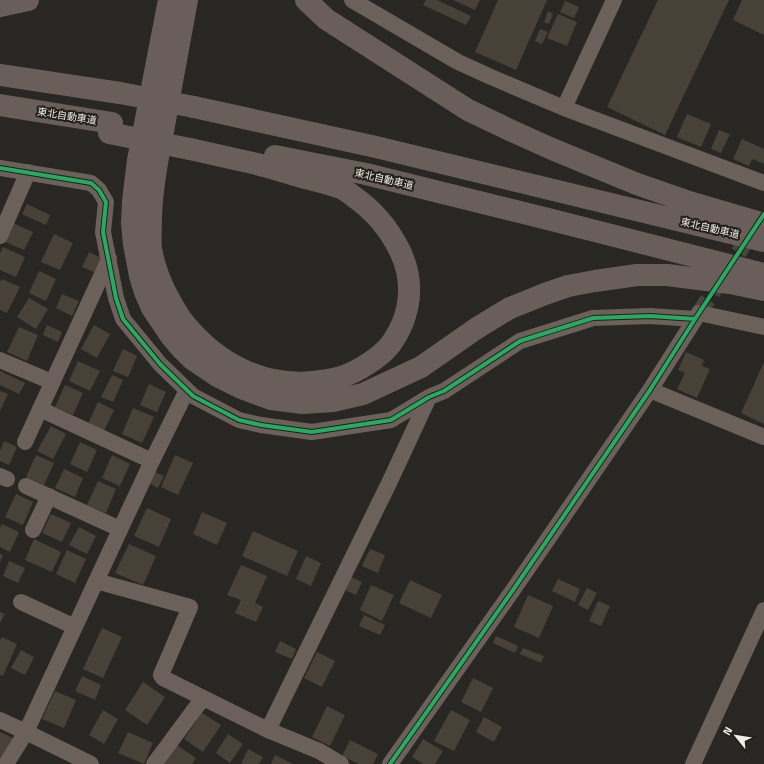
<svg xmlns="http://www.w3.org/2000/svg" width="764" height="764" viewBox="0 0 764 764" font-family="'Titillium Web','Noto Sans JP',sans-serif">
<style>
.building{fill:#484138}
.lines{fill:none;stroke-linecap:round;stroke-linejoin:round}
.minor-tunnel{stroke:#474541;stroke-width:16;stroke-dasharray:16 8;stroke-linecap:butt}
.minor{stroke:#6c605b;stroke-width:16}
.motorway{stroke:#695e5a;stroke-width:22}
.motorway-bridge{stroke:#695e5a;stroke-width:22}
.cycleway-casing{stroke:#221e18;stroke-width:6}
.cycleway{stroke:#26ab63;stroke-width:4}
.labels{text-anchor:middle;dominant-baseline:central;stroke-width:4;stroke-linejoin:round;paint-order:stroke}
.street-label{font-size:10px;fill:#f0ece8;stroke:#221e18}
</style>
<rect width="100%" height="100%" fill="#292724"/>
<!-- building -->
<path class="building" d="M426,0H437L471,16L466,25L423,5Z
M453,0H480L475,10Z
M498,0H547L516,70L475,52Z
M658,0H729L665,135L607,107Z
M742,0H764V35L733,20Z
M565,1L579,7L574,18L560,12Z
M548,11L553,14L549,24L544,22Z
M558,14L577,22L567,46L547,38Z
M540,29L548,32L542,44L535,41Z
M687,114L711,124L701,147L677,137Z
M719,130L730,134L721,153L711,149Z
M742,139L764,149V164L752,159L749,166L733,159Z
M27,204L50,215L46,225L22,214Z
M13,223L33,232L24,250L5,242Z
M54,234L73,243L60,270L41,262Z
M3,247L25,257L16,277L0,270V253Z
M89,252L101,258L94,272L82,267Z
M39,271L56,279L46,301L29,293Z
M2,279L20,287L7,313L0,310V282Z
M62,294L79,301L72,316L56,308Z
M29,298L48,309L36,329L17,317Z
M47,325L62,332L58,342L43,335Z
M94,325L110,334L97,358L81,349Z
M19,327L38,335L27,361L7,352Z
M123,349L137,356L128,377L113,371Z
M686,352L704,360L702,366L710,369L697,398L677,389L685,373L678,370Z
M78,361L100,371L90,391L69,381Z
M764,362V424L741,413Z
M0,371L25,383L19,394L0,385Z
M112,375L123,380L113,402L101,397Z
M149,384L166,392L157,412L140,405Z
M65,385L83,393L73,415L55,407Z
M0,391L8,394L0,411Z
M98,402L114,410L104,431L88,424Z
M133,408L154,417L142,443L122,434Z
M51,426L66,434L53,459L37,451Z
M4,441L17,447L9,465L0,461V451Z
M80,442L97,450L87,472L70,464Z
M36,455L54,463L44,485L26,477Z
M112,455L130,464L120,486L102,478Z
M175,455L193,463L178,495L161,487Z
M64,469L83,478L75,497L55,488Z
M155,472L164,476L158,488L149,483Z
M98,481L116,489L106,513L87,505Z
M16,494L33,502L23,525L5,517Z
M147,508L171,519L159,547L134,536Z
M202,512L227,523L217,545L193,534Z
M51,514L71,523L62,542L42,533Z
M2,524L19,532L10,552L0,547V528Z
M79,527L96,536L87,554L69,545Z
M253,531L298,551L287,576L242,556Z
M34,539L61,552L52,572L25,560Z
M129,544L156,556L143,585L115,573Z
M370,549L385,555L378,573L362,566Z
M67,550L86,559L75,583L56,574Z
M0,554L3,555L0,563Z
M306,556L321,563L311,586L296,579Z
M9,561L25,568L18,583L3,576Z
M241,565L267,576L255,603L263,607L256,622L235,613L241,600L227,595Z
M351,577L362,582L356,595L345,590Z
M558,579L580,589L575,602L552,591Z
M410,580L442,595L431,618L399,603Z
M371,585L394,595L382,621L360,610Z
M587,588L597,593L588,610L578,605Z
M528,595L553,606L539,638L514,627Z
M598,601L610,606L601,626L589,621Z
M0,612L5,614L0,623Z
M364,615L385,625L380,635L359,626Z
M102,628L122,637L103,678L83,669Z
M496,636L518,646L515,653L493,643Z
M2,637L17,644L3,676L0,675V640Z
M280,641L296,649L292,659L275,652Z
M523,648L544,656L541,663L520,654Z
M21,650L34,657L25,675L11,668Z
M317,652L335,661L322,687L304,678Z
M82,676L101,685L95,700L75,691Z
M473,678L493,688L481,712L461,702Z
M143,682L165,697L147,725L125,710Z
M55,691L76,700L64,728L42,719Z
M327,706L345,715L330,746L312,737Z
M103,710L118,719L104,744L89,735Z
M451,710L470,720L454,751L434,741Z
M202,713L221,725L203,752L184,739Z
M484,717L502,727L494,742L476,732Z
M0,732L13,738L0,758Z
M128,732L153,743L144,764L118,753Z
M228,734L243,744L230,763L216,753Z
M423,739L443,751L435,764H423L412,757Z
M350,740L378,754L373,764H359L342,756Z
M175,744L196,758L192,764H162Z
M248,749L263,757L259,764H241Z
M275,755L293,764H271Z"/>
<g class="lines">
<!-- minor-tunnel -->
<path class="minor-tunnel" d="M699,313L754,229"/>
<!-- minor -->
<path class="minor" d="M352,0L458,62L491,77L564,108L764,183
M564,108L614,0
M0,168L91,183L99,190L106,202L103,232L116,298L123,319L160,364L193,396L239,420L261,425L312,432L391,420L429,397L444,391L520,341L593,318L650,316L695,319
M0,236L28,172
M0,360L52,382
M650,390L764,437
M40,409L152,461
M25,442L109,259
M0,476L7,479
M26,486L120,529
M33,530L49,496
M96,581L190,607L161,675L163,678L268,730L319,751L341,764
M21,602L75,627
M0,720L26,732L91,764
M268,730L390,481L429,397
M6,764L26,732L152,461L187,390
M154,764L203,698
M390,764L513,590L650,390L699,313L764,327
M693,764L764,610"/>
<!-- motorway -->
<path class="motorway" d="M169,0L138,160L133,201L132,223L134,244L140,276L145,292L152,308L170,335L180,347L192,359L217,376L241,388L271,399L303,403L333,401L363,394L393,380L421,367L477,328L510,308L545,294L568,286L595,281L637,275H667L730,283L764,290
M187,0C179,44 171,87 163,131C157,160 152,188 151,217C151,228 150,239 151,249C154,266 160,282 168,297C173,306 178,316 185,324C217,363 262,387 313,382C332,380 344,378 361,368C383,355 393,346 403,322C412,298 411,274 400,251C388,227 374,211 353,196C349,193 345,190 341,188C330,184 314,180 302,177C287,173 272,168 257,164C235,159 213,154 190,149
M306,0L326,19L468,110L512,131L552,149L637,184L686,201L764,224
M0,6L28,0
M0,75L120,93
M0,105L112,123
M194,107L376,147L764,241
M275,156L366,174L544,218L764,274"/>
<!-- motorway-bridge -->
<path class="motorway-bridge" d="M120,93L194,107
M109,133L190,149"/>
<!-- cycleway casing -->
<g class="cycleway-casing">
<path id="cycleway" d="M0,168L91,183L99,190L106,202L103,232L116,298L123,319L160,364L193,396L239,420L261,425L312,432L391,420L429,397L444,391L520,341L593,318L650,316L695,319
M390,764L513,590L650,390L695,319L764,214"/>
</g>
<!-- cycleway -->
<use href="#cycleway" class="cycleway"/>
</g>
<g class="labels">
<!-- street labels -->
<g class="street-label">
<text transform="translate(67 116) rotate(9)">東北自動車道</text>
<text transform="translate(384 179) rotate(13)">東北自動車道</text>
<text transform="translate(710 228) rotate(13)">東北自動車道</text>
</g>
</g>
<!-- north arrow -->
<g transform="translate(736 736) rotate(300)" stroke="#221e18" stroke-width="3" paint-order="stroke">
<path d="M0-3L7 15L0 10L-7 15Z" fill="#f0ece8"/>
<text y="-6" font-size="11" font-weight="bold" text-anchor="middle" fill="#f0ece8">N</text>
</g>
</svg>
